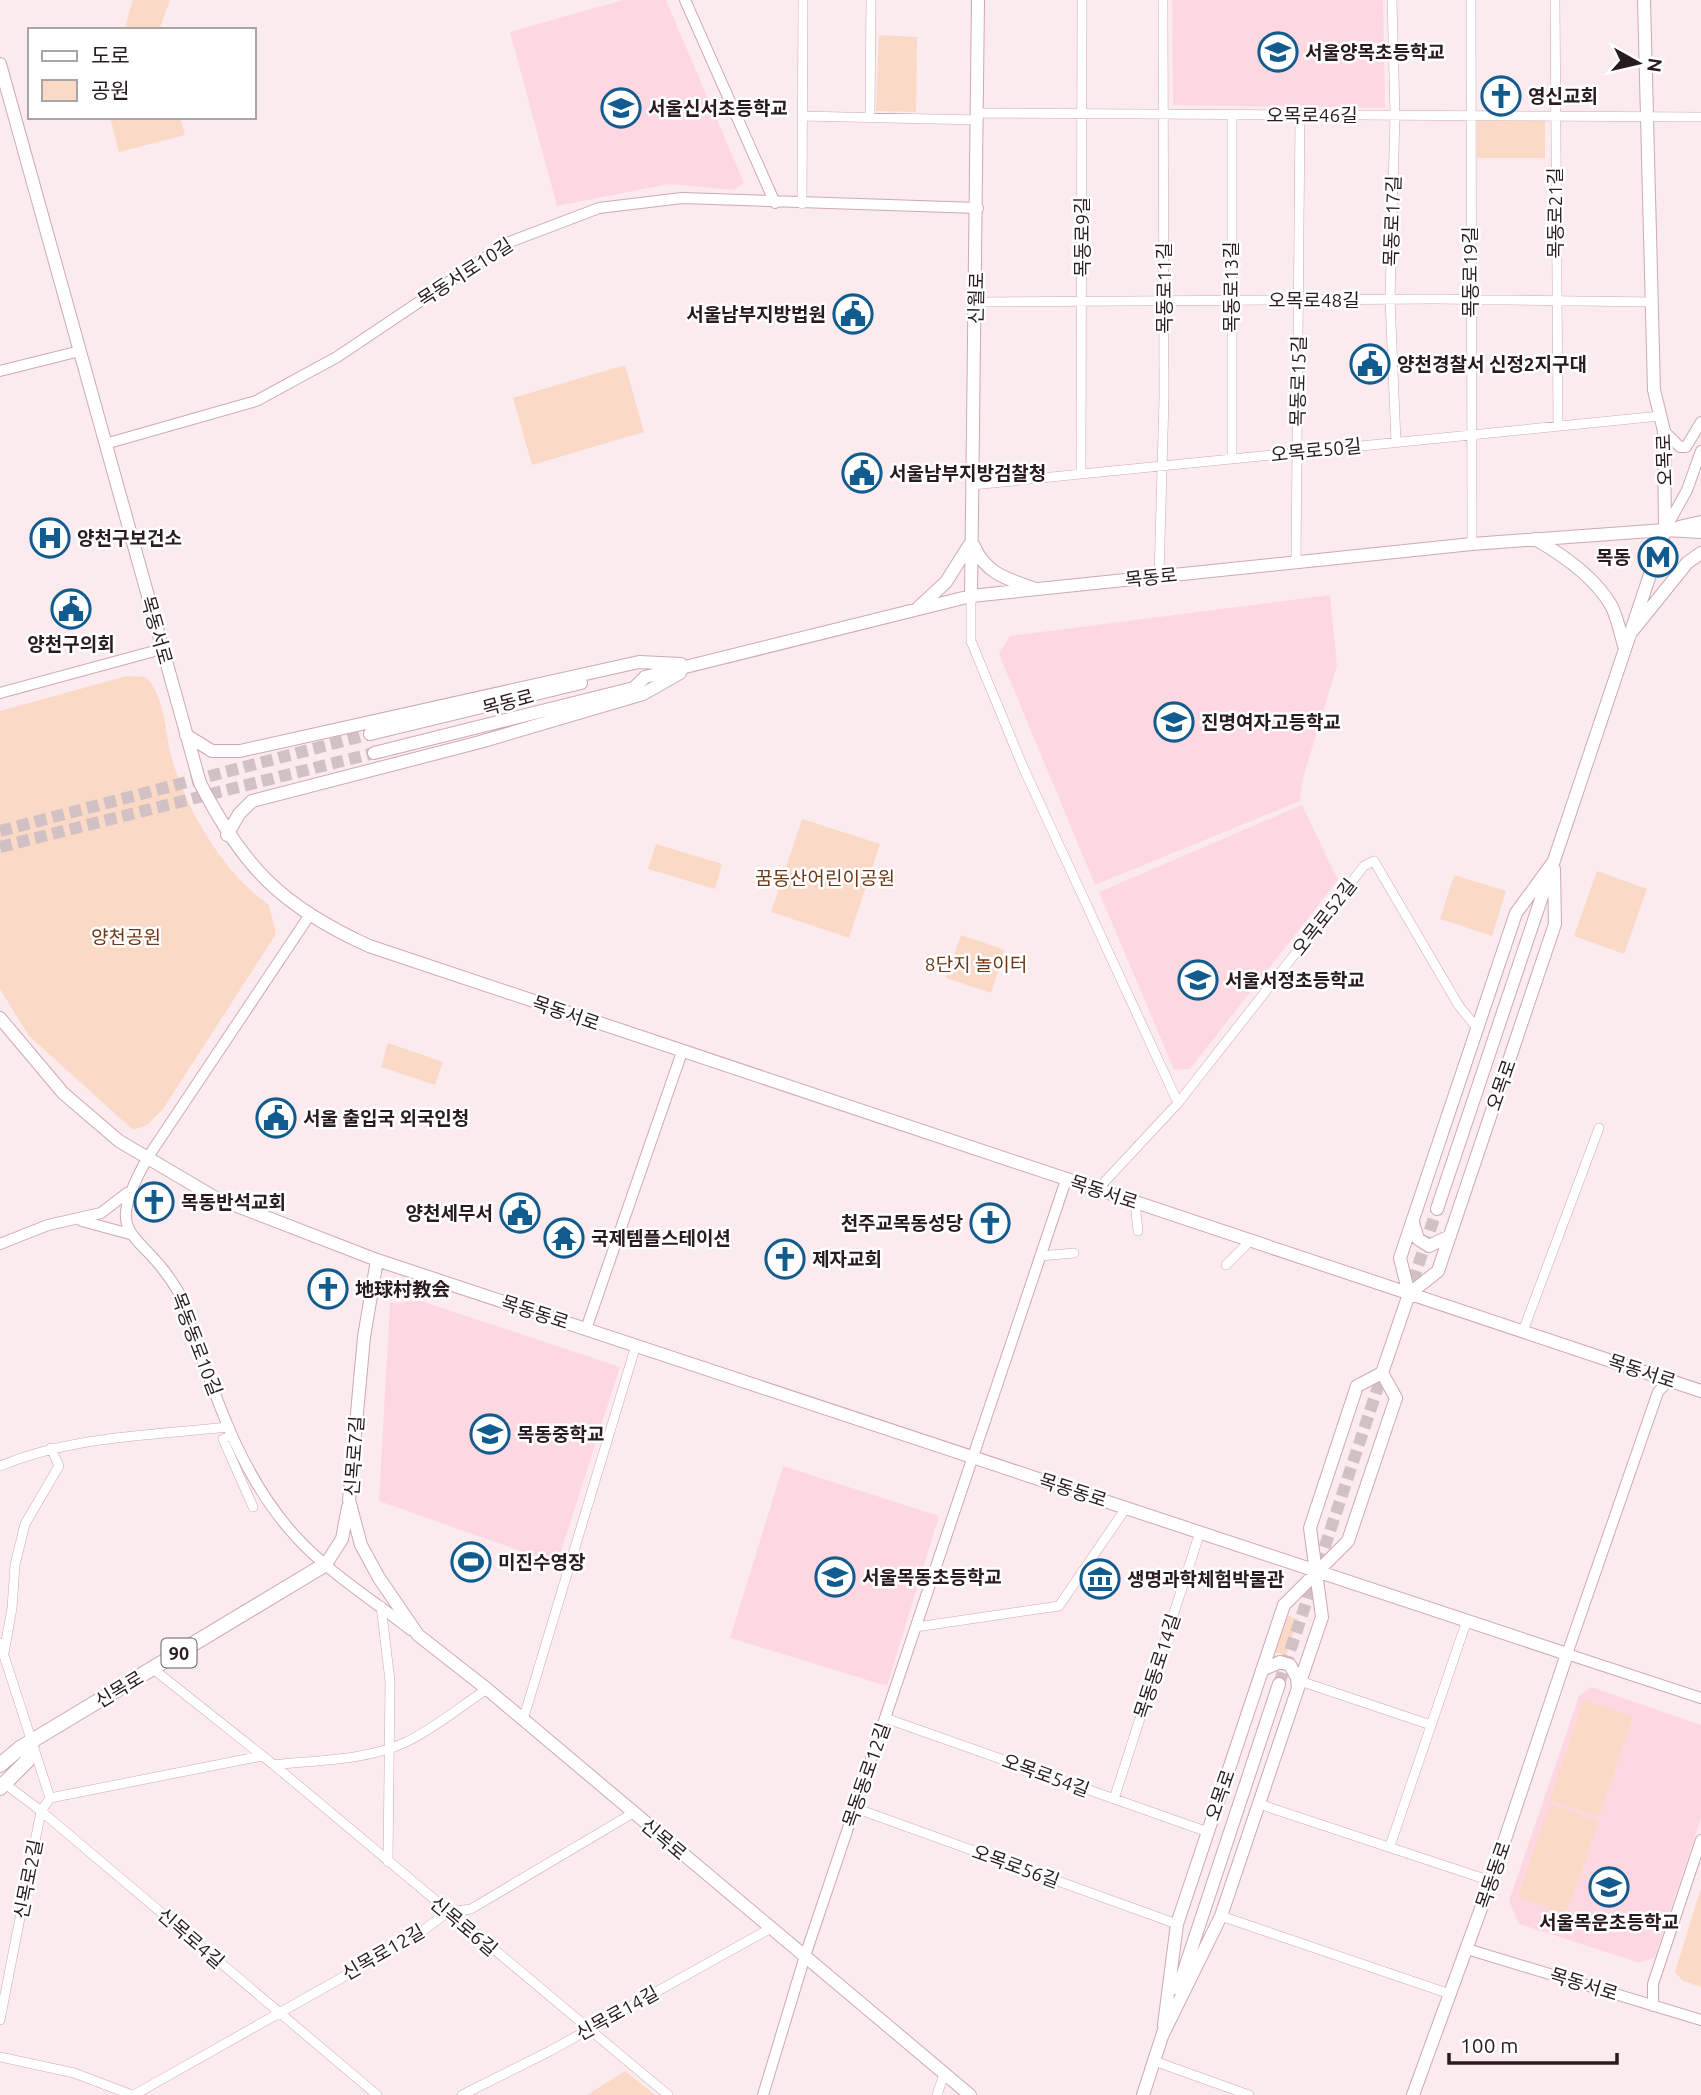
<svg xmlns="http://www.w3.org/2000/svg" width="1701" height="2095" viewBox="0 0 1701 2095" font-family="Ubuntu,'Noto Sans KR',sans-serif">
<style>
.built{fill:#fed8e0}
.green{fill:#fbd9c7}
.lines{fill:none;stroke-linecap:round;stroke-linejoin:round}
.secondary-tunnel{stroke:#d1c1c4;stroke-width:12;stroke-dasharray:12 6;stroke-linecap:butt}
.minor-casing{stroke:#cea9b2;stroke-width:10}
.tertiary-casing{stroke:#cea9b2;stroke-width:12}
.secondary-casing{stroke:#cea9b2;stroke-width:14}
.primary-casing{stroke:#cea9b2;stroke-width:16}
.minor{stroke:#fff;stroke-width:9}
.tertiary{stroke:#fff;stroke-width:10}
.secondary{stroke:#fff;stroke-width:12}
.primary{stroke:#fff;stroke-width:14}
.labels{text-anchor:middle;dominant-baseline:central;stroke-width:5;stroke-linejoin:round;paint-order:stroke}
.shield{fill:#fff;stroke:#695f62;stroke-width:2}
.shield-label{font-size:18px;font-weight:bold;fill:#291b1e}
.poi-label{font-size:19px;font-weight:bold;fill:#291b1e;stroke:#fff;text-anchor:start}
.street-label{font-size:19px;fill:#291b1e;stroke:#fff}
.park-label{font-size:19px;fill:#6d3816;stroke:#fff}
</style>
<rect width="100%" height="100%" fill="#fbebee"/>
<!-- built -->
<path class="built" d="M623,0H666L744,183L734,190L669,184L557,206L510,32Z
M1172,0H1383L1385,108L1173,105Z
M1330,595L1337,666L1303,778L1300,801L1095,885L999,654L1010,636Z
M1302,805L1338,880L1190,1069L1174,1070L1099,892Z
M421,1301L620,1367L557,1564L379,1501L390,1303Z
M783,1466L939,1516L887,1686L730,1638Z
M1591,1687L1701,1725V1818L1655,1957L1640,1963L1519,1924L1509,1901L1579,1696Z"/>
<!-- green -->
<path class="green" d="M133,0H170L159,30H124Z
M879,35L917,37L916,112L876,111Z
M110,117H180L185,135L119,152Z
M1477,121H1545V158H1477Z
M625,365L644,432L532,465L513,398Z
M127,676L146,677C166,699 164,731 172,759C188,813 223,872 269,905L276,934L163,1109L147,1125L133,1130L29,1036L0,989V711Z
M802,819L880,844L849,938L771,912Z
M656,844L722,864L715,889L648,869Z
M1597,871L1647,889L1624,954L1574,936Z
M1454,875L1506,891L1492,936L1440,919Z
M961,935L1005,950L991,993L946,978Z
M388,1043L443,1062L435,1085L381,1067Z
M1283,1614L1298,1619L1286,1655L1274,1652Z
M1583,1700L1633,1717L1599,1817L1550,1800Z
M1550,1804L1599,1821L1566,1914L1518,1897Z
M1701,1888V1987L1683,1981L1675,1972Z
M625,2071L655,2095H587Z"/>
<g class="lines">
<!-- secondary-tunnel -->
<path class="secondary-tunnel" d="M0,831L370,734
M0,847L374,753
M1407,1299L1437,1209
M1279,1684L1385,1366"/>
<!-- minor casing -->
<g class="minor-casing">
<path id="minor" d="M1392,0L1395,115L1390,299L1396,442
M1471,0L1472,544
M1555,0L1558,426
M978,113L1701,117
M1232,115V458
M802,116L978,120
M870,116L871,0
M802,204L803,0
M976,302L1437,299L1652,302
M1081,474L1082,0
M972,485L1660,416
M1296,562L1300,115
M1159,576L1164,398L1163,0
M971,596V641L1023,767L1178,1103
M1097,1190L1178,1103L1364,866L1374,861L1459,1006L1477,1028
M1135,1203L1138,1231
M1040,1256L1074,1253
M1226,1265L1250,1241
M1523,1331L1599,1128
M232,1435L223,1439L253,1507
M0,1466C73,1436 152,1435 229,1427
M381,1606L390,1681L388,1862
M916,1627L1059,1606L1126,1508
M0,1643L50,1798L41,1811L0,2020
M4,1653L12,1608L15,1565L25,1524L59,1466L51,1448
M152,1668L274,1765L668,2095
M1300,1681L1431,1725
M885,1718L1208,1832
M523,1720L636,1345
M274,1765C316,1760 366,1761 406,1742C434,1729 461,1706 487,1689
M4,1783L41,1811L377,2095
M50,1798L262,1756
M1114,1799L1200,1532
M1259,1804L1491,1881
M855,1808L1177,1924
M1390,1846L1467,1620
M1221,1916L1450,1994
M0,2057L74,2073L132,2095
M1154,2061L1249,2095
M134,2095L414,1937L448,1912L471,1909L633,1813
M462,2095L550,2051L771,1928
M937,2095L944,2074"/>
</g>
<!-- tertiary casing -->
<g class="tertiary-casing">
<path id="tertiary" d="M685,0L775,203
M0,371L80,351
M1664,431L1680,447H1686L1701,422
M105,444L256,401L337,357L507,243L599,208L682,198L978,208
M1665,530L1687,490L1701,451
M0,693L162,649
M309,916L148,1157C99,1244 141,1226 179,1293C210,1378 235,1473 299,1540C331,1574 374,1601 411,1630
M82,1221L130,1234
M0,1244L48,1225L101,1213L127,1193
M586,1329L682,1052
M1669,1380L1658,1392L1567,1654L1701,1698
M1467,1949L1701,2020
M1653,2006V1984L1701,1840
M763,2095L805,1956L1066,1180"/>
</g>
<!-- secondary casing -->
<g class="secondary-casing">
<path id="secondary" d="M0,64L200,783C244,868 281,906 369,946L1701,1391
M1679,527L1701,522
M1535,539C1563,555 1596,578 1612,607C1618,620 1621,636 1625,649
M974,546C985,573 1007,579 1033,588
M971,596L978,0
M918,608L946,582L970,544
M1633,630L1687,563L1701,553
M370,734L581,683
M186,735L212,751H240L639,662L681,664
M374,753L634,688L645,677L971,596L1472,544L1665,530L1701,532
M227,835L239,814L252,801L480,742L643,694L680,673
M0,1018L63,1093L119,1141L214,1197L377,1260L1567,1654L1491,1881L1413,2095
M1437,1209L1665,530L1664,431L1654,390L1644,0
M1413,1223L1418,1239L1429,1246L1450,1236
M377,1260L364,1337L349,1500L361,1545L379,1578L418,1635L487,1689L970,2095
M1409,1294L1438,1271L1555,924L1554,869
M326,1564L342,1539L348,1507
M1262,1670L1280,1662L1290,1665L1297,1678L1298,1688
M1178,1989L1279,1684
M1164,2025L1177,1924L1284,1605L1348,1541L1396,1398L1382,1373
M1162,2036L1221,1916L1322,1617L1310,1528L1357,1386L1382,1373L1409,1294L1400,1258L1516,913L1554,861
M1143,2095L1164,2030"/>
</g>
<!-- primary casing -->
<g class="primary-casing">
<path id="primary" d="M0,1765L20,1748L326,1564
M0,1788L27,1761L32,1743"/>
</g>
<!-- minor -->
<use href="#minor" class="minor"/>
<!-- tertiary -->
<use href="#tertiary" class="tertiary"/>
<!-- secondary -->
<use href="#secondary" class="secondary"/>
<!-- primary -->
<use href="#primary" class="primary"/>
</g>
<!-- icons -->
<defs>
<g id="school-ring" transform="scale(2.0125)"><circle r="9.5" fill="#fff" stroke="#125b8f" stroke-width="1.5"/><path d="M0-5L7-2L0 1L-7-2ZM-4 1L0 2.5L4 1V4Q0 6-4 4Z" fill="#125b8f"/></g>
<g id="church-ring" transform="scale(2.0125)"><circle r="9.5" fill="#fff" stroke="#125b8f" stroke-width="1.5"/><path d="M-1.2-6h2.4v3.5h3.3v2.4h-3.3V6h-2.4V-.1h-3.3v-2.4h3.3Z" fill="#125b8f"/></g>
<g id="civic-ring" transform="scale(2.0125)"><circle r="9.5" fill="#fff" stroke="#125b8f" stroke-width="1.5"/><path d="M-.6-6.5H3V-4.5H.6V-3L4-1V1h2V6H-6V1h2V-1L-.6-3ZM-1.2 2.5V6h2.4V2.5Z" fill="#125b8f"/></g>
<g id="hospital-ring" transform="scale(2.0125)"><circle r="9.5" fill="#fff" stroke="#125b8f" stroke-width="1.5"/><path d="M-5-5h3v3.5h4V-5h3V5h-3V1.5h-4V5h-3Z" fill="#125b8f"/></g>
<g id="metro-ring" transform="scale(2.0125)"><circle r="9.5" fill="#fff" stroke="#125b8f" stroke-width="1.5"/><path d="M-5.5 5V-5H-3L0 0L3-5H5.5V5H3V-.5L0 4L-3-.5V5Z" fill="#125b8f"/></g>
<g id="temple-ring" transform="scale(2.0125)"><circle r="9.5" fill="#fff" stroke="#125b8f" stroke-width="1.5"/><path d="M0-6L5-2H3V0L6.5 2.5H4V6H1.5V3h-3V6H-4V2.5H-6.5L-3 0V-2H-5Z" fill="#125b8f"/></g>
<g id="stadium-ring" transform="scale(2.0125)"><circle r="9.5" fill="#fff" stroke="#125b8f" stroke-width="1.5"/><path d="M0-5a6.5 5 0 1 0 0 10a6.5 5 0 1 0 0-10ZM-3.5-1.8h7v3.6h-7Z" fill="#125b8f"/></g>
<g id="museum-ring" transform="scale(2.0125)"><circle r="9.5" fill="#fff" stroke="#125b8f" stroke-width="1.5"/><path d="M0-6L6-3V-2H-6V-3ZM-5-1h2V3h-2ZM-1-1h2V3h-2ZM3-1h2V3H3ZM-6 4H6V6H-6Z" fill="#125b8f"/></g>
</defs>
<g fill-rule="evenodd">
<use href="#school-ring" x="1278" y="52"/>
<use href="#church-ring" x="1501" y="96"/>
<use href="#school-ring" x="621" y="108"/>
<use href="#civic-ring" x="853" y="314"/>
<use href="#civic-ring" x="1370" y="364"/>
<use href="#civic-ring" x="862" y="473"/>
<use href="#hospital-ring" x="50" y="538"/>
<use href="#metro-ring" x="1658" y="557"/>
<use href="#civic-ring" x="71" y="609"/>
<use href="#school-ring" x="1174" y="722"/>
<use href="#school-ring" x="1198" y="980"/>
<use href="#civic-ring" x="276" y="1118"/>
<use href="#church-ring" x="154" y="1202"/>
<use href="#civic-ring" x="520" y="1213"/>
<use href="#church-ring" x="990" y="1223"/>
<use href="#temple-ring" x="564" y="1238"/>
<use href="#church-ring" x="785" y="1259"/>
<use href="#church-ring" x="328" y="1289"/>
<use href="#school-ring" x="490" y="1434"/>
<use href="#stadium-ring" x="471" y="1562"/>
<use href="#school-ring" x="835" y="1577"/>
<use href="#museum-ring" x="1100" y="1579"/>
<use href="#school-ring" x="1609" y="1887"/>
</g>
<g class="labels">
<!-- shield labels -->
<rect class="shield" x="161.5" y="1638.5" width="35" height="29" rx="5"/>
<g class="shield-label">
<text x="179" y="1653">90</text>
</g>
<!-- poi labels -->
<g class="poi-label">
<text x="1305" y="52">서울양목초등학교</text>
<text x="1528" y="96">영신교회</text>
<text x="648" y="108">서울신서초등학교</text>
<text x="826" y="314" text-anchor="end">서울남부지방법원</text>
<text x="1397" y="364">양천경찰서 신정2지구대</text>
<text x="889" y="473">서울남부지방검찰청</text>
<text x="77" y="538">양천구보건소</text>
<text x="1631" y="557" text-anchor="end">목동</text>
<text x="71" y="644" text-anchor="middle">양천구의회</text>
<text x="1201" y="722">진명여자고등학교</text>
<text x="1225" y="980">서울서정초등학교</text>
<text x="303" y="1118">서울 출입국 외국인청</text>
<text x="181" y="1202">목동반석교회</text>
<text x="493" y="1213" text-anchor="end">양천세무서</text>
<text x="963" y="1223" text-anchor="end">천주교목동성당</text>
<text x="591" y="1238">국제템플스테이션</text>
<text x="812" y="1259">제자교회</text>
<text x="355" y="1289">地球村教会</text>
<text x="517" y="1434">목동중학교</text>
<text x="498" y="1562">미진수영장</text>
<text x="862" y="1577">서울목동초등학교</text>
<text x="1127" y="1579">생명과학체험박물관</text>
<text x="1609" y="1922" text-anchor="middle">서울목운초등학교</text>
</g>
<!-- street labels -->
<g class="street-label">
<text x="1312" y="115">오목로46길</text>
<text transform="translate(1555 213) rotate(-90)">목동로21길</text>
<text transform="translate(1392 221) rotate(-88)">목동로17길</text>
<text transform="translate(1082 237) rotate(-90)">목동로9길</text>
<text transform="translate(465 272) rotate(-33)">목동서로10길</text>
<text transform="translate(1470 272) rotate(-90)">목동로19길</text>
<text transform="translate(1231 287) rotate(-90)">목동로13길</text>
<text transform="translate(1164 288) rotate(-90)">목동로11길</text>
<text transform="translate(976 298) rotate(-89)">신월로</text>
<text x="1314" y="300">오목로48길</text>
<text transform="translate(1298 381) rotate(-89)">목동로15길</text>
<text transform="translate(1316 450) rotate(-6)">오목로50길</text>
<text transform="translate(1664 460) rotate(-92)">오목로</text>
<text transform="translate(1151 577) rotate(-6)">목동로</text>
<text transform="translate(157 630) rotate(74)">목동서로</text>
<text transform="translate(508 702) rotate(-15)">목동로</text>
<text transform="translate(1324 917) rotate(-52)">오목로52길</text>
<text transform="translate(566 1013) rotate(19)">목동서로</text>
<text transform="translate(1501 1085) rotate(-71)">오목로</text>
<text transform="translate(1104 1192) rotate(18)">목동서로</text>
<text transform="translate(535 1312) rotate(18)">목동동로</text>
<text transform="translate(197 1344) rotate(69)">목동동로10길</text>
<text transform="translate(1642 1371) rotate(18)">목동서로</text>
<text transform="translate(354 1456) rotate(-86)">신목로7길</text>
<text transform="translate(1073 1490) rotate(18)">목동동로</text>
<text transform="translate(1157 1666) rotate(-72)">목동동로14길</text>
<text transform="translate(119 1689) rotate(-31)">신목로</text>
<text transform="translate(866 1775) rotate(-71)">목동동로12길</text>
<text transform="translate(1046 1775) rotate(20)">오목로54길</text>
<text transform="translate(1220 1795) rotate(-71)">오목로</text>
<text transform="translate(664 1839) rotate(40)">신목로</text>
<text transform="translate(1016 1866) rotate(20)">오목로56길</text>
<text transform="translate(1493 1875) rotate(-71)">목동동로</text>
<text transform="translate(28 1879) rotate(-79)">신목로2길</text>
<text transform="translate(464 1926) rotate(40)">신목로6길</text>
<text transform="translate(191 1938) rotate(41)">신목로4길</text>
<text transform="translate(383 1952) rotate(-30)">신목로12길</text>
<text transform="translate(1584 1984) rotate(17)">목동서로</text>
<text transform="translate(617 2013) rotate(-29)">신목로14길</text>
</g>
<!-- park labels -->
<g class="park-label">
<text x="825" y="878">꿈동산어린이공원</text>
<text x="126" y="937">양천공원</text>
<text x="976" y="964">8단지 놀이터</text>
</g>
</g>
<!-- legend -->
<rect x="28" y="28" width="228" height="91" fill="#ffffff" stroke="#a9a4a5" stroke-width="2"/>
<rect x="42" y="51" width="35" height="10" fill="#ffffff" stroke="#a9a4a5" stroke-width="2"/>
<text x="91" y="63" font-size="21" fill="#291b1e">도로</text>
<rect x="42" y="80" width="35" height="21" fill="#fbd9c7" stroke="#a9a4a5" stroke-width="2"/>
<text x="91" y="98" font-size="21" fill="#291b1e">공원</text>
<!-- north arrow -->
<g transform="translate(1638 63) rotate(98)" stroke="#ffffff" stroke-width="5" paint-order="stroke">
<path d="M0-5L12 26L0 18L-12 26Z" fill="#291b1e"/>
<text y="-10" font-size="19" font-weight="bold" text-anchor="middle" fill="#291b1e">N</text>
</g>
<!-- scale -->
<path d="M1449 2053v10h168v-10" fill="none" stroke="#291b1e" stroke-width="3.5"/>
<text x="1460" y="2053" font-size="21" fill="#291b1e" stroke="#ffffff" stroke-width="5" paint-order="stroke">100 m</text>
</svg>
